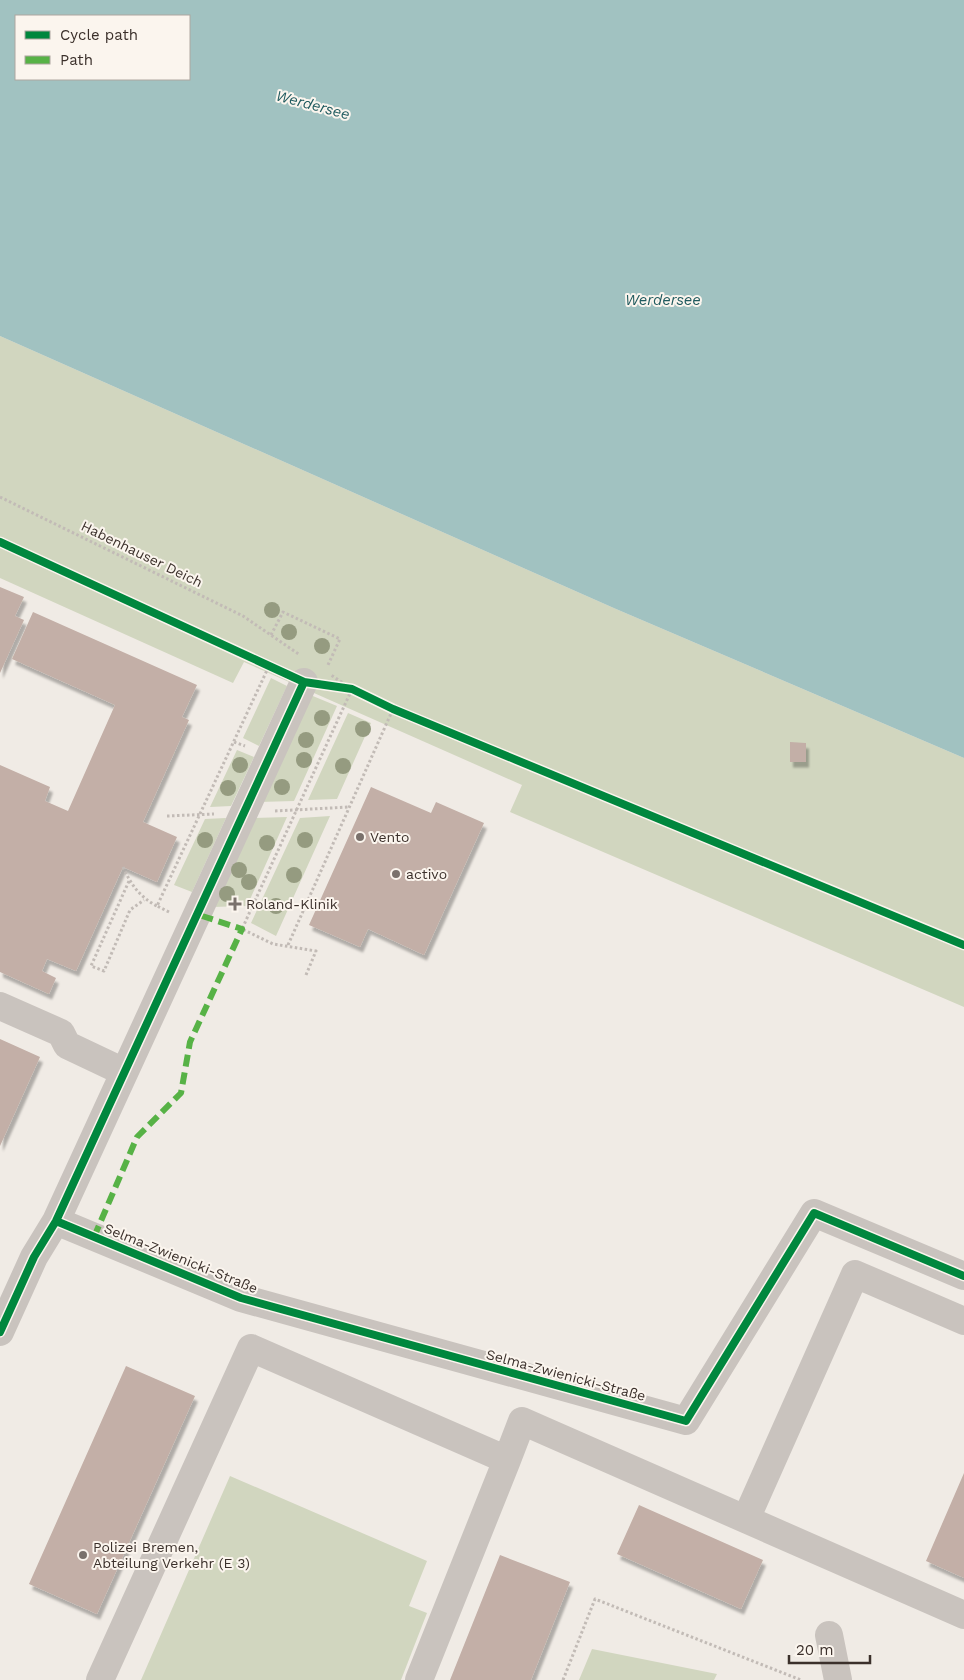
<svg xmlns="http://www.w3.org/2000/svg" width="964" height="1680" viewBox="0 0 964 1680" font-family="'Work Sans',sans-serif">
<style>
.green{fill:#d1d6bf}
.water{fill:#a1c2c1;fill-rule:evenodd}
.building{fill:#c3afa7;filter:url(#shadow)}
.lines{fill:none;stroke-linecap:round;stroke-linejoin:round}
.path{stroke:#c2bbb6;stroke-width:3;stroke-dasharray:2.5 2.5;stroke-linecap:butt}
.minor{stroke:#c9c3be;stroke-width:28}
.quiet{stroke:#57b246;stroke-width:6;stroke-dasharray:12 6;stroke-linecap:butt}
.cycleway-casing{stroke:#fbf5ee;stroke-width:11}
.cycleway{stroke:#00873e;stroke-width:8}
.tree{fill:#959b80}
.poi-dot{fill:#7a716c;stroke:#fbf5ee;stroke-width:2}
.labels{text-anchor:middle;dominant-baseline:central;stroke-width:4;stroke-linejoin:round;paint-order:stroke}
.street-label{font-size:14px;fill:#3b302b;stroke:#fbf5ee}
.poi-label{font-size:14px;fill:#3b302b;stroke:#fbf5ee;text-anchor:start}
.water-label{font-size:15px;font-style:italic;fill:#1f5a5e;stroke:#fbf5ee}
</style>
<defs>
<filter id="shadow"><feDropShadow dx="3" dy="5.5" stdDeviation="1" flood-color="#0004"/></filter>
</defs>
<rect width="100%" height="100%" fill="#f0ebe5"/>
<!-- green -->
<path class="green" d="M0,336L616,609L964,758V1007L510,812L522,785L244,662L233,683L0,578Z
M271,678L287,686L259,746L243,738Z
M308,694L337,706L294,801L259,802Z
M348,713L371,723L337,799L308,800Z
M237,750L254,757L231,806L210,807Z
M330,816L276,936L251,923L300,818Z
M287,817L247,906L212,907L252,818Z
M226,818L192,892L174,885L205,819Z
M230,1476L427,1561L409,1606L427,1613L401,1680H141Z
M592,1649L717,1674L714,1680H579Z"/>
<!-- water -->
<path class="water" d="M0,0H964V758L616,609L0,336ZM16,16H189V79H16Z"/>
<!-- building -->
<path class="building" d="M0,587L24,597L15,616L24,620L0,673Z
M33,612L197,685L182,717L189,720L143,822L177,837L157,882L123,867L76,971L47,959L42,971L56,978L49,994L0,972V765L50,787L45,801L68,811L115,705L12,659Z
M790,742L806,743V762H790Z
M371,787L431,813L436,802L484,823L424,955L368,929L360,947L309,925Z
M0,1039L40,1057L0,1146Z
M126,1366L195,1396L97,1614L29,1584Z
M964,1473V1578L926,1561Z
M639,1505L763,1560L741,1609L617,1554Z
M500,1555L570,1582L531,1680H450Z"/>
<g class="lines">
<!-- path -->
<path class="path" d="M0,497L243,616L300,655
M271,635L283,612L340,639L327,667
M234,742L245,746
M275,811L349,807
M167,816L214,814
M123,867C131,885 140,897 157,906
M129,881L91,966L104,971L130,910L144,900
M169,912L157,906L269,666
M288,945L393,709
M306,975L316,951L273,944L242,929L352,689L331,675
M563,1680L595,1599L801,1680"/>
<!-- minor -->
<path class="minor" d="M0,1006L61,1033L67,1045L124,1072
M56,1221L241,1298L686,1421L814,1213L964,1276
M0,1332L34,1257L56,1221L304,682
M507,1460L522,1421L964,1615
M746,1519L855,1274L964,1321
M829,1635L838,1680
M100,1680L251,1348L507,1460L419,1680"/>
<!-- quiet -->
<path class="quiet" d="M94,1237L137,1137L181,1093L190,1042L242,929L196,914"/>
<!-- cycleway casing -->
<g class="cycleway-casing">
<path id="cycleway" d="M0,542L304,682L352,689L393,709L964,945
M56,1221L241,1298L686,1421L814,1213L964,1276
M0,1332L34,1257L56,1221L304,682"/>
</g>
<!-- cycleway -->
<use href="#cycleway" class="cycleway"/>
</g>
<!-- trees -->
<g class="tree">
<circle cx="272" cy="610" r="8"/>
<circle cx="289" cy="632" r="8"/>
<circle cx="322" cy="646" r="8"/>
<circle cx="322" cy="718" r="8"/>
<circle cx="363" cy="729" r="8"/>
<circle cx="306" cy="740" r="8"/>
<circle cx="304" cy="760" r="8"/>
<circle cx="240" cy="765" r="8"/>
<circle cx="343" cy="766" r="8"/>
<circle cx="282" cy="787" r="8"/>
<circle cx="228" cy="788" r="8"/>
<circle cx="205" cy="840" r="8"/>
<circle cx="305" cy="840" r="8"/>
<circle cx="267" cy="843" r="8"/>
<circle cx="239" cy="870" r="8"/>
<circle cx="294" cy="875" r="8"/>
<circle cx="249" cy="882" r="8"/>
<circle cx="227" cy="894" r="8"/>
<circle cx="276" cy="906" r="8"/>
</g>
<!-- markers -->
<g class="poi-dot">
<circle cx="360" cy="837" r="5"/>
<circle cx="396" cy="874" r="5"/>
<path d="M232.5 896.5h5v5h5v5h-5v5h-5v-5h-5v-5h5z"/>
<circle cx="83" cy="1555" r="5"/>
</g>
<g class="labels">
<!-- street labels -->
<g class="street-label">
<text transform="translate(142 554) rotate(26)">Habenhauser Deich</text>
<text transform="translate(181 1258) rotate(22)">Selma-Zwienicki-Straße</text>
<text transform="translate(566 1375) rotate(15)">Selma-Zwienicki-Straße</text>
</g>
<!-- poi labels -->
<g class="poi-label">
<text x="370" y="837">Vento</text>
<text x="406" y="874">activo</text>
<text x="246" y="904">Roland-Klinik</text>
<text x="93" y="1547">Polizei Bremen,<tspan x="93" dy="16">Abteilung Verkehr (E 3)</tspan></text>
</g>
<!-- water labels -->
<g class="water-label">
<text transform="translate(313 105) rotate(15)">Werdersee</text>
<text x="663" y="300">Werdersee</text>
</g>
</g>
<!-- legend -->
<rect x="15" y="15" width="175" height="65" fill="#fbf5ee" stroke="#aea6a0"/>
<rect x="25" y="31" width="25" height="8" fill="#00873e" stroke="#aea6a0"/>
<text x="60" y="40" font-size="15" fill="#3b302b">Cycle path</text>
<rect x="25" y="56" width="25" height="8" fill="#57b246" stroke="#aea6a0"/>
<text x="60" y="65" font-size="15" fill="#3b302b">Path</text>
<!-- scale -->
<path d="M789 1655v8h81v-8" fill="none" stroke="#3b302b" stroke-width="2.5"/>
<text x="796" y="1655" font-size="15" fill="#3b302b" stroke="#fbf5ee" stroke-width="4" paint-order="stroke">20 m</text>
</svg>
